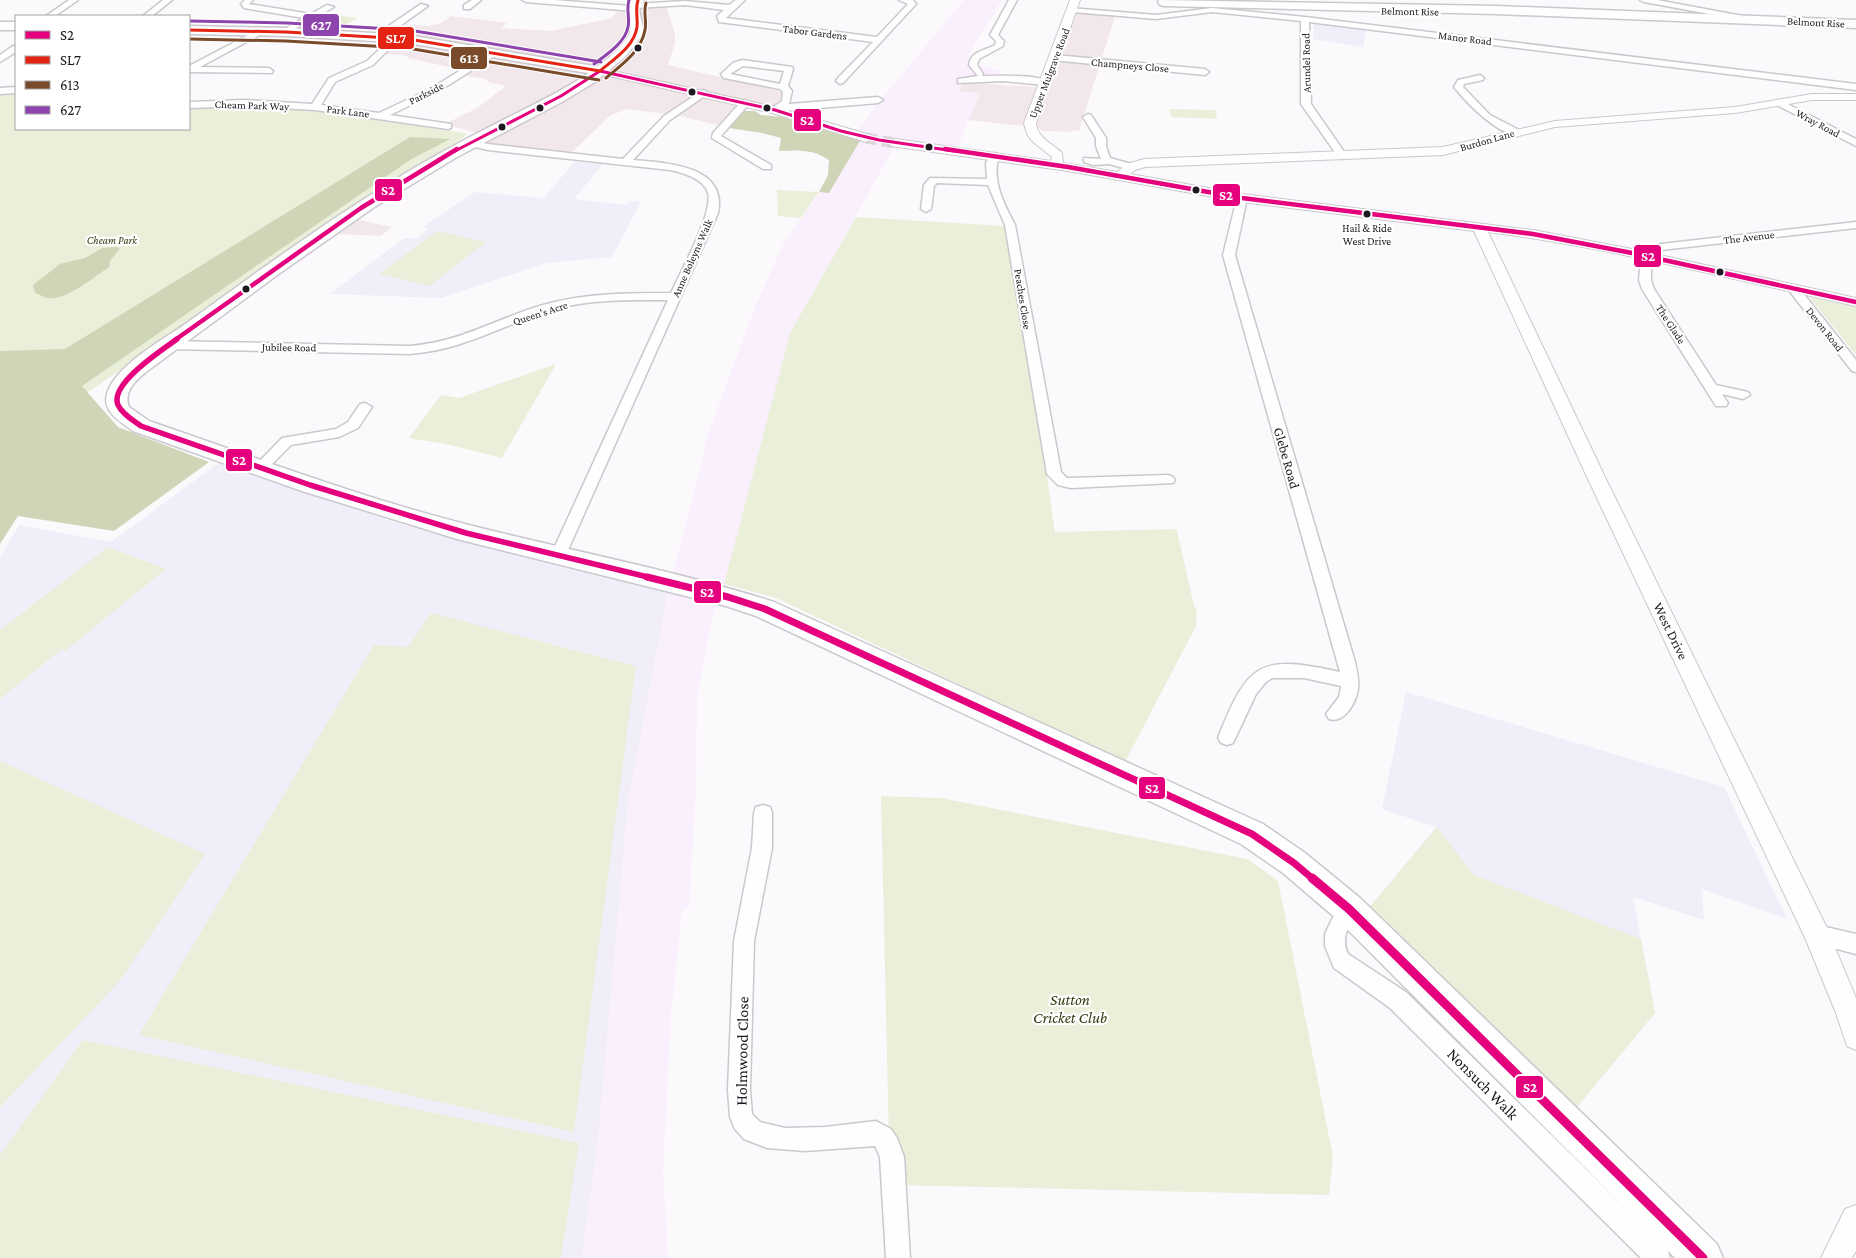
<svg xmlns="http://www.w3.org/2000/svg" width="1856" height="1258" viewBox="0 0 1856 1258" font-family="'Crimson Pro',serif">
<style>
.commercial{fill:#f2e8ec}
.built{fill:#faeffd}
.education{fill:#f2eef9}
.green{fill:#e9efd9}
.forest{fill:#cfd6b7}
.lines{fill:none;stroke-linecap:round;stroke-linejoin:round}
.tertiary-tunnel{stroke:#dad7db;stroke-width:11;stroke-dasharray:11 5.5;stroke-linecap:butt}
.minor-casing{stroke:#cbc8cd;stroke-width:3}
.tertiary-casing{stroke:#cbc8cd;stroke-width:2}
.primary-casing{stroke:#cbc8cd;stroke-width:3}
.trunk-casing{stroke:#cbc8cd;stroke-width:3}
.minor{fill:#fefeff;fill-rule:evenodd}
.tertiary{fill:#fefeff;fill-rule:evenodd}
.primary{fill:#fefeff;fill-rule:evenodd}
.trunk{fill:#fefeff;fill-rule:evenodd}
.bus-1-far4-casing{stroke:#fff;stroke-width:5}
.bus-1-far3-casing{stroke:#fff;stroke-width:7}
.bus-1-far2-casing{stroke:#fff;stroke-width:9}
.bus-1-far1-casing{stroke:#fff;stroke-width:11}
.bus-1-casing{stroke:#fff;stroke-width:12}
.bus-2-casing{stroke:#fff;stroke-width:5}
.bus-3-casing{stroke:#fff;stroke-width:5}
.bus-4-casing{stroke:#fff;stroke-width:5}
.bus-1-far4{stroke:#e5007d;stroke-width:3}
.bus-1-far3{stroke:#e5007d;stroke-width:4.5}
.bus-1-far2{stroke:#e5007d;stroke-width:5.5}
.bus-1-far1{stroke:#e5007d;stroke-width:7}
.bus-1{stroke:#e5007d;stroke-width:9}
.bus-2{stroke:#e42313;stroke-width:3}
.bus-3{stroke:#7a4b2a;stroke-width:3}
.bus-4{stroke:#8e44ad;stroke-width:3}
.bus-dot{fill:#1e1820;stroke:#fff;stroke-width:2}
.labels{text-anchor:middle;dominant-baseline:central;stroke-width:4.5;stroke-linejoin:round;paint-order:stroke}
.far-street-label{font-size:11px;fill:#1e1820;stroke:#fff}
.far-bus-label{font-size:11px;fill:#1e1820;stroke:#fff}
.far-park-label{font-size:11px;font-style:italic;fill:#343d10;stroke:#fff}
.street-label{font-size:14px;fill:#1e1820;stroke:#fff}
.near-park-label{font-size:16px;font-style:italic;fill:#343d10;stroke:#fff}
.near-street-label{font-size:16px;fill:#1e1820;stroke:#fff}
.line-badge{stroke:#fff;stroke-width:2}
.badge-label{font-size:14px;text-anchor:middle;font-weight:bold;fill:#fff}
</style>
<rect width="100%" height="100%" fill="#fbf9fc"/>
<!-- commercial -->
<path class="commercial" d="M667,8L675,34V43L668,65L785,92L780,103L766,109L736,106L718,125L679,116L628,109L611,115L571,153L490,143L473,132L445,124L477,108L506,86L488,82L486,79L462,75L468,71L407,58L409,57L403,55L378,54L390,41L387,34L400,24L429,26L441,23L451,16L507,23L501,28L551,31L612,18L619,9Z
M1075,12L1115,16L1079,131L1071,130V132L1041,131L1040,128L968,120L980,94L959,91L963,82L1048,88L1056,71Z
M354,219L392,227L381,236L334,234Z"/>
<!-- built -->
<path class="built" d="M964,0H1002L968,55L982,57L979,65L1000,71L997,82L987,83L963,82L959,91L980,94L968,120L958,147L898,140L790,334L724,584L712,617L697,697L696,787L689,907L682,909L671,1013L663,1172L668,1258H582L599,1130L628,803L668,593L705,450L704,446L755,307L784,243L829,179L851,139L875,107Z"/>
<!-- education -->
<path class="education" d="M1314,22L1366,28L1363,47L1313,39Z
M574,162L603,164L574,199L626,205L630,201L641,202L612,257L546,263L441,298L330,294L404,238H418L428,229L423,227L475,192L544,198Z
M221,461L390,521L446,537L549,560L668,593L628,803L599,1130L582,1258H0V557L19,525L111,542Z
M1406,692L1724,787L1787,919L1702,889L1704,920L1633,897L1655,1013L1577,1107L1368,909L1436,827L1382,809Z"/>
<!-- green -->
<path class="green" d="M328,14L358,18L332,32L295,30L320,15Z
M16,94V129H189V106L237,104L318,110L345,117L359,116L402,121L468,134L401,177L68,406L0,507V95Z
M1169,109L1215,110L1217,119L1171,117Z
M777,190L819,192L801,218L778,216Z
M856,217L1005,226L1041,436L1055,532L1176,529L1177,531L1194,606L1197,609L1196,626L1125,762L776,598L724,584L790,333Z
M437,231L486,242L430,286L379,274Z
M1811,298L1856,307V355L1811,299Z
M556,364L502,458L446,444L409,438L441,395L459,398Z
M108,547L166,569L65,651L62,649L0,699V630Z
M431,613L636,666L574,1132L139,1035L374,645L408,647Z
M0,761L205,854L119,982L0,1107Z
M881,796L941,798L1247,859L1278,881L1333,1157L1329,1195L894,1185L889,1143Z
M1437,827L1474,875L1641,939L1655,1013L1577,1107L1368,909Z
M83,1040L579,1143L561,1258H0V1155Z"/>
<!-- forest -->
<path class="forest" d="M742,111H755L761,115L782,117L851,138L861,139L829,193L819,192L828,175L829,160C813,149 798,150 779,151L781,138L762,133L729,128Z
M410,137L450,139L410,160L82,386L118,427L209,462L114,531L18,516L0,544V351L65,349Z
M116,247L120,248L110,261L109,267C94,277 66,301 47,298C43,297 39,294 35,293L33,285L60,264L85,258L102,248Z"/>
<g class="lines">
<!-- tertiary-tunnel -->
<path class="tertiary-tunnel" d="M866,138L895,143"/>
<!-- minor casing -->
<g class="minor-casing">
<path id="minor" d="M69,0H78L55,16H46Z
M163,0H172L152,16H143Z
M245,0H253L249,4L311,14L327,5L334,7L286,34H283V30L304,18L244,8L241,4Z
M472,0H481L470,9H464V5Z
M522,0H554L631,6L635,4L685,1L729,5L736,0H745L726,18L877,37L908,4L899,0H913L916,4L843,83L840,84L836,81L837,79L873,42L719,22L717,16L724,10L685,5L637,8L634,11L526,2Z
M1009,0H1017L998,35L1004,41L1003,46L979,59L977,65L983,74L982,76C996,76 1039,74 1049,82L1045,85L1003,81L958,83V79L978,76L969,65C971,51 984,51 995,45L996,41L990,35Z
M1640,0H1657L1748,17L1752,19L1748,21L1644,2Z
M421,4L428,6L380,40H374V36Z
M1070,8L1156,15L1212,8L1305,17L1856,84V90L1309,22L1311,104L1347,156L1342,159L1339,158L1301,104V21L1212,12L1156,19L1073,12H1070Z
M258,30L265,32L200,67L269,68L273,71L272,73L189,72V66Z
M384,45L391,47L373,65L335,82L321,105L379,113L430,89L492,51L499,53L436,93L390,115L451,124V128L448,129L315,110L244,106L189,108V102L244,100L312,104L329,78L367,61Z
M13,46H16V52L0,62V55Z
M1055,55L1205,69L1209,72L1205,75L1052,60V56Z
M742,60L792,67L793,69L788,86L792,91L789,104L878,97L883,100L878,103L772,112V108L782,101L783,92L780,89L724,78L721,74L733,63ZM743,66L784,71L780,84L730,74Z
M1480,75L1484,78L1483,80L1464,84L1463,87L1490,115L1519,130V134C1500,138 1465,101 1454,87L1458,80Z
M16,87V93L0,94V88Z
M703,90L706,91V95L670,120L633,160C666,163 728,165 718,213L564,559L559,560L554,559L551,555L668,300C629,300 588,299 551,310C500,326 464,350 409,354L169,349L163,345L169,341L409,346C461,342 495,319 543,305C585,293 628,293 671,293C680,273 714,211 708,193C704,179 684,173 670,170L488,150L467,145L465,143L470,140L488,144L623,159L664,116Z
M745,100L750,103L721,136L771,165V169H763L712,138L713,133L742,101Z
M1780,100L1856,139V146L1777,105V101Z
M1088,114L1091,115L1106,138V146L1110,158L1135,165V169L1131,170L1109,164L1093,165L1084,162V158L1101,159L1096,146V138L1083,117Z
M994,153L999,156C991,180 1004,204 1015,225L1061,472L1067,478H1071L1168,475L1173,477L1175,480L1173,483L1071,488L1058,485L1047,474L1005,225L988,185L937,183L934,186L931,209L926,212L921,209L924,185L930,178L987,179L986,163L991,154Z
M1242,195L1247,198L1235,255L1355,662C1357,671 1359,680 1358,689C1356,703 1344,724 1329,719L1326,714L1339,697L1341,686L1304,678H1272L1266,682L1256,694L1233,743L1227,745L1221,743L1218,738C1248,662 1260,654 1340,672L1223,255L1237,198Z
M1856,222V228L1661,250L1651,254V280L1654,289L1716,385L1748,392L1750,395L1743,399L1722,394L1728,403L1726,406H1716L1642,289L1639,280L1641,259L1638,256C1645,247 1651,246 1661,244Z
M1797,286L1801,287L1803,293L1856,360V372L1852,371L1791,293L1793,287Z
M365,403L372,407L358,428L339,437L291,445L265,471H255L253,468L282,438L336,429L348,422L360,404Z
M763,805L770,807L772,813V848L754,941L750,1090L752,1114L760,1122L785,1128L825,1127L876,1121L891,1129L897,1138L904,1157L910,1258H886L880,1157L875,1146L805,1151L767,1148L744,1139L735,1129L730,1117L728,1090L734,941L752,848L754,813L756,807Z
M1349,900L1356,902L1359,909C1352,925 1339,934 1348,954L1406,992L1667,1249L1670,1258H1641L1390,1008L1334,968L1325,946V934L1337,909L1342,902Z
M1817,925L1856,934V954L1810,942L1807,935L1810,928Z"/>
</g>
<!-- tertiary casing -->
<g class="tertiary-casing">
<path id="tertiary" d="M1070,0H1080L1036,123C1038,139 1052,143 1062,153L1063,163L1117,172L1127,164L1144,159L1443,147L1555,121L1735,107L1812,94H1856V100H1812L1735,113L1555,127L1443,155L1145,167L1135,170L1130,174L1242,194L1533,230L1632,249L1856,298V306C1734,280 1612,248 1488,232L1605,477L1826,926L1856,998V1050L1847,1046L1836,1013L1806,940L1587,477L1474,231L1242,202L1068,171L891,146L889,143L895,139L1051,161L1052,157L1032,141L1027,134L1024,123Z
M600,68L779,108L870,135L872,138L866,142L772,113L596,73L595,71Z
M1856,1205V1251L1852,1258H1821L1845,1209Z"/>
</g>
<!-- primary casing -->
<g class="primary-casing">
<path id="primary" d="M0,22H16V30H0Z
M189,26L286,28L408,35L600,67L607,71L600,75L408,43L286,36L189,34Z"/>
</g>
<!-- trunk casing -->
<g class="trunk-casing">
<path id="trunk" d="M632,0H644L639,10L643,28L642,35L625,57L595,82L562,102L457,157L373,208L280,273L146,372C135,381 123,392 129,407L149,421C254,457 362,498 469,525C571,551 674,570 774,602L1263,824L1305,853L1360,898L1717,1244L1723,1258H1675L1338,920L1283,873L1241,844L756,616L726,606L457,539L302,491L133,431C121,422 102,412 107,394C114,367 162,340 184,325C261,269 339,212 421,164C452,146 483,130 515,114C544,99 573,86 599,65C608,59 627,42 630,32C633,19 622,14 632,0Z
M1159,0L1496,6L1856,20V28L1496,14L1164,6L1160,5L1158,2Z"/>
</g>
<!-- minor -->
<use href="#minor" class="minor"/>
<!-- tertiary -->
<use href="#tertiary" class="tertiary"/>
<!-- primary -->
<use href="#primary" class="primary"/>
<!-- trunk -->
<use href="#trunk" class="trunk"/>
<!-- bus-1-far4 casing -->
<g class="bus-1-far4-casing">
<path id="bus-1-far4" d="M600,71L775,110L841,131L879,140L954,151
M455,151L561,96L600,71"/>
</g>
<!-- bus-1-far3 casing -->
<g class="bus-1-far3-casing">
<path id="bus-1-far3" d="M945,149L1068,167L1242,198L1533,234L1632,253L1856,302
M175,340L361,208L457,149"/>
</g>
<!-- bus-1-far2 casing -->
<g class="bus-1-far2-casing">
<path id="bus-1-far2" d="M177,339C162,350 109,384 118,405C122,414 133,420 141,426L310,485L466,533L652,578"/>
</g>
<!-- bus-1-far1 casing -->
<g class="bus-1-far1-casing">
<path id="bus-1-far1" d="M647,577L728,597L765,609L1252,834L1294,863L1313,879"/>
</g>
<!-- bus-1 casing -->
<g class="bus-1-casing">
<path id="bus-1" d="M1312,878L1349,909L1703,1258"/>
</g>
<!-- bus-2 casing -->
<g class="bus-2-casing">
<path id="bus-2" d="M189,30L286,32L408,39L600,71
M600,71C614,59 634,47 637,27C638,18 635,9 638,0"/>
</g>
<!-- bus-3 casing -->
<g class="bus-3-casing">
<path id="bus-3" d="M189,39L286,41L407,48L599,80
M606,78C621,65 641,52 645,30C647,21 643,12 646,3"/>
</g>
<!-- bus-4 casing -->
<g class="bus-4-casing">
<path id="bus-4" d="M189,21L287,23L409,30L601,62
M594,64C606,55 625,43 628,27C630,18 626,9 629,0"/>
</g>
<!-- bus-1-far4 -->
<use href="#bus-1-far4" class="bus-1-far4"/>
<!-- bus-1-far3 -->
<use href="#bus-1-far3" class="bus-1-far3"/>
<!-- bus-1-far2 -->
<use href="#bus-1-far2" class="bus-1-far2"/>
<!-- bus-1-far1 -->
<use href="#bus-1-far1" class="bus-1-far1"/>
<!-- bus-1 -->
<use href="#bus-1" class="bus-1"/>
<!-- bus-2 -->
<use href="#bus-2" class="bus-2"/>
<!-- bus-3 -->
<use href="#bus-3" class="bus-3"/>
<!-- bus-4 -->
<use href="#bus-4" class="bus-4"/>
</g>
<!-- markers -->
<g class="bus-dot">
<circle cx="638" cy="48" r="4.5"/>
<circle cx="692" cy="92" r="4.5"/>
<circle cx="540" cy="108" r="4.5"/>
<circle cx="767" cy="108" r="4.5"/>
<circle cx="502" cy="127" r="4.5"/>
<circle cx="929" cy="147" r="4.5"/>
<circle cx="1196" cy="190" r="4.5"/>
<circle cx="1367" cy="214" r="4.5"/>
<circle cx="1720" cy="272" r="4.5"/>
<circle cx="246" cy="289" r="4.5"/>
</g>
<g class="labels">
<!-- far-street labels -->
<g class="far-street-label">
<text transform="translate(1410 11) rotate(1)">Belmont Rise</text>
<text transform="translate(1816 22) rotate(3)">Belmont Rise</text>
<text transform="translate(815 32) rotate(7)">Tabor Gardens</text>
<text transform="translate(1465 38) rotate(7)">Manor Road</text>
<text transform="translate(1306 63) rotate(-91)">Arundel Road</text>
<text transform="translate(1130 65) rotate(5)">Champneys Close</text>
<text transform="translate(1049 73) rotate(-69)">Upper Mulgrave Road</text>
<text transform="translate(426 93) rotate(-27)">Parkside</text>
<text transform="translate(252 105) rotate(2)">Cheam Park Way</text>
<text transform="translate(348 111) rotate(7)">Park Lane</text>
<text transform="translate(1818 123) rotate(28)">Wray Road</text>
<text transform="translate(1487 140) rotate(-16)">Burdon Lane</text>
<text transform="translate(1749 237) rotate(-7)">The Avenue</text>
<text transform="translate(692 258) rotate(-66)">Anne Boleyns Walk</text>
<text transform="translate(1023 299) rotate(81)">Peaches Close</text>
<text transform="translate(540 313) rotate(-18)">Queen's Acre</text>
<text transform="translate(1671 324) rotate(57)">The Glade</text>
<text transform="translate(1825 329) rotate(52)">Devon Road</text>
<text transform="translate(289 347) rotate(1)">Jubilee Road</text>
</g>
<!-- far-bus labels -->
<g class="far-bus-label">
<text x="1367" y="228">Hail &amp; Ride<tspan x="1367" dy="13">West Drive</tspan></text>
</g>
<!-- far-park labels -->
<g class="far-park-label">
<text x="112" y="240">Cheam Park</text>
</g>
<!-- street labels -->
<g class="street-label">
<text transform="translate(1287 458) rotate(74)">Glebe Road</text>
<text transform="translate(1671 631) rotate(64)">West Drive</text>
</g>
<!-- near-park labels -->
<g class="near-park-label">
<text x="1070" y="999">Sutton<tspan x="1070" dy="18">Cricket Club</tspan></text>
</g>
<!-- near-street labels -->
<g class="near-street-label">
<text transform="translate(742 1051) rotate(-89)">Holmwood Close</text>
<text transform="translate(1483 1084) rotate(45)">Nonsuch Walk</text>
</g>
</g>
<g class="line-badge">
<rect x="302" y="13" width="38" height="24" rx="5" fill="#8e44ad"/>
<rect x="377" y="26" width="38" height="24" rx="5" fill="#e42313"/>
<rect x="450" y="46" width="38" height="24" rx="5" fill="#7a4b2a"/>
<rect x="793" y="108" width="29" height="24" rx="5" fill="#e5007d"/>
<rect x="374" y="178" width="29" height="24" rx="5" fill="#e5007d"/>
<rect x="1212" y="183" width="29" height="24" rx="5" fill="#e5007d"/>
<rect x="1633" y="244" width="29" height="24" rx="5" fill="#e5007d"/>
<rect x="225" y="448" width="28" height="24" rx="5" fill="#e5007d"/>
<rect x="693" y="580" width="29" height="24" rx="5" fill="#e5007d"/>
<rect x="1138" y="776" width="28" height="24" rx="5" fill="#e5007d"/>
<rect x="1515" y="1075" width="29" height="24" rx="5" fill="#e5007d"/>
</g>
<g class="badge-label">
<text x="321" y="30">627</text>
<text x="396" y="43">SL7</text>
<text x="469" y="63">613</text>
<text x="807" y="125">S2</text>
<text x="388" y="195">S2</text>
<text x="1226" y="200">S2</text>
<text x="1648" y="261">S2</text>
<text x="239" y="465">S2</text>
<text x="707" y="597">S2</text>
<text x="1152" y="793">S2</text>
<text x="1530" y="1092">S2</text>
</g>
<!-- legend -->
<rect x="15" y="15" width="175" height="115" fill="#ffffff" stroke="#a5a3a6"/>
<rect x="25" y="31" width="25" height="8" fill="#e5007d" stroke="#a5a3a6"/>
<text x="60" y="40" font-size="15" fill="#1e1820">S2</text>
<rect x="25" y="56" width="25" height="8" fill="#e42313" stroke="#a5a3a6"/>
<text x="60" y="65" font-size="15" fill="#1e1820">SL7</text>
<rect x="25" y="81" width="25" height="8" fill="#7a4b2a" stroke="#a5a3a6"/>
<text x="60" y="90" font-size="15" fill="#1e1820">613</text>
<rect x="25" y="106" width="25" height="8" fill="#8e44ad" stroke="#a5a3a6"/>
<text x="60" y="115" font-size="15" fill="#1e1820">627</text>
</svg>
